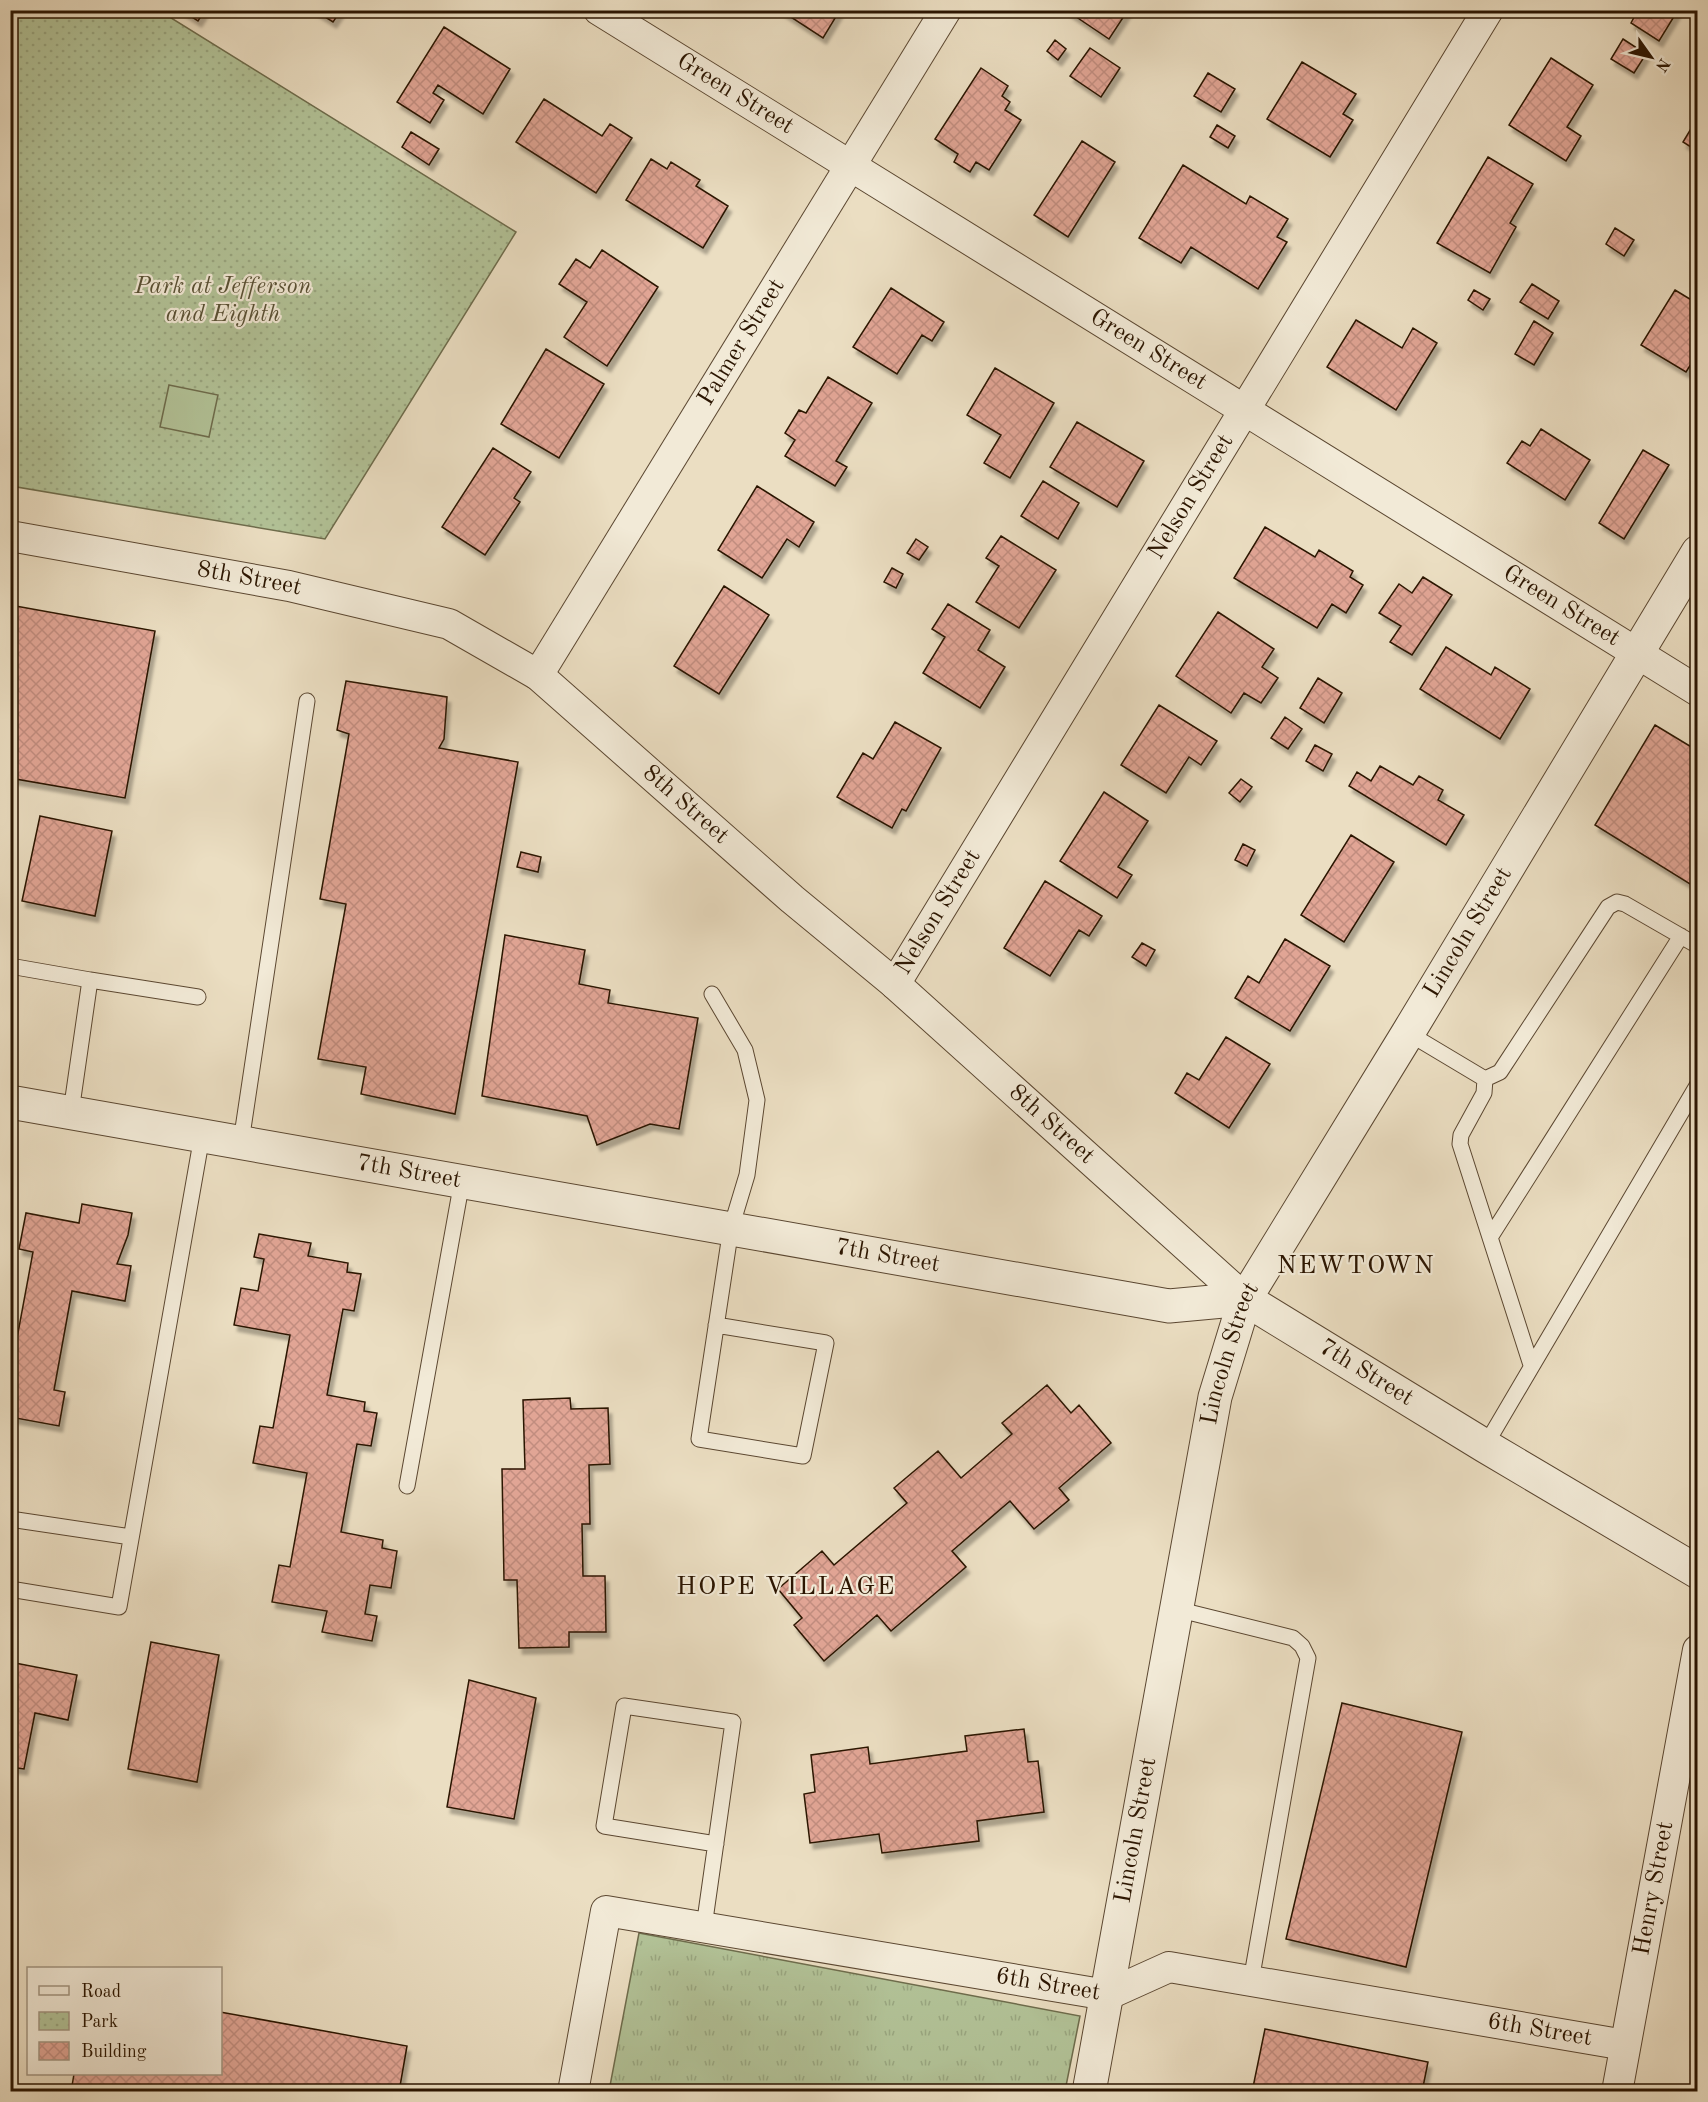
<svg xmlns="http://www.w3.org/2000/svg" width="1708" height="2102" viewBox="0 0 1708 2102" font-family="'Old Standard TT',serif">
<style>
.grass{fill:url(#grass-tufts);stroke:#6e6c4c;stroke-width:1.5}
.park{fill:url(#park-dots);stroke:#6e6c4c;stroke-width:1.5}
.garden{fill:#b2c297;stroke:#6e6c4c;stroke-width:1.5}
.building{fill:url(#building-cross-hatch);stroke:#2b1501;stroke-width:1.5;filter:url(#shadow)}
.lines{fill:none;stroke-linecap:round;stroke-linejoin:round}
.service-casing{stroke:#5b4731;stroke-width:17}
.minor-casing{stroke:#5b4731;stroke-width:32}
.tertiary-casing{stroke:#5b4731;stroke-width:35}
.service{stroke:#f2ead7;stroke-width:15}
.minor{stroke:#f2ead7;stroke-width:30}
.tertiary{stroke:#f2ead7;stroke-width:33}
.labels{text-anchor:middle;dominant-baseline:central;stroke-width:4.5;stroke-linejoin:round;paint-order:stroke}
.street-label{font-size:24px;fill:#2b1501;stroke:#f2ead7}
.park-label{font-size:24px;font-style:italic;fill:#5a5236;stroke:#f2ead7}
.neighbourhood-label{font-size:26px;letter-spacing:1.5px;fill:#2b1501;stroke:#f2ead7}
</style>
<defs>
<pattern id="grass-tufts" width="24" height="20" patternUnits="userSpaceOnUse" patternTransform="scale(1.5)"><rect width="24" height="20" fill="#b2c297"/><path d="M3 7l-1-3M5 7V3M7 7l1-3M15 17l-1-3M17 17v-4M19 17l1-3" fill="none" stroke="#99a680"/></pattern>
<pattern id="park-dots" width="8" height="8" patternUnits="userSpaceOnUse" patternTransform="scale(1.5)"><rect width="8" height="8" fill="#b2c297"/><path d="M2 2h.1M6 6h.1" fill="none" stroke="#99a680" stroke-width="1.8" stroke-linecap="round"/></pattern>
<pattern id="building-cross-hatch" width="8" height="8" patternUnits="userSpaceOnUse" patternTransform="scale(1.5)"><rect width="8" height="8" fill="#e1a595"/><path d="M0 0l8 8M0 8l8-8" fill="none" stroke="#c18d7f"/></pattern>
<filter id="shadow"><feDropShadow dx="3.5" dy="6" stdDeviation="1.5" flood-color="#0004"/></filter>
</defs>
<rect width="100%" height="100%" fill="#ebdec2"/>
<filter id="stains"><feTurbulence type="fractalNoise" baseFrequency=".00333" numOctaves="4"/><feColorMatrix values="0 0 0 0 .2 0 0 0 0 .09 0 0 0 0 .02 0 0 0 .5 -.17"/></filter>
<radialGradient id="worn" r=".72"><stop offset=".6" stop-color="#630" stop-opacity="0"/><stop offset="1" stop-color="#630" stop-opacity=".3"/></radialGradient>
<!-- grass -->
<path class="grass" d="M639,1933L1080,2016L1065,2091H609Z"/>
<!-- park -->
<path class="park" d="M10,11H160L516,232L325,539L11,486Z"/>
<!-- garden -->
<path class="garden" d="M169,385L218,395L209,437L160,427Z"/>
<!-- building -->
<path class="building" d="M181,10H205L198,21Z
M314,10H341L333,22Z
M780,10H840L823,38Z
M1066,10H1128L1109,39Z
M1638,10H1678L1659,41L1631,23Z
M444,27L510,69L483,114L438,85L433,93L444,100L430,123L397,102Z
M1623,39L1646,54L1634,73L1611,59Z
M1055,40L1066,49L1058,60L1047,51Z
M1090,48L1120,68L1101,97L1070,76Z
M1551,58L1593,85L1567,127L1581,136L1566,161L1509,125Z
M1302,62L1356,94L1343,114L1353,120L1330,157L1267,119Z
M981,68L1008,86L1002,96L1010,102L1005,110L1021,120L989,170L976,162L970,172L954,162L958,154L935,139Z
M1208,73L1235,89L1221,112L1194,96Z
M544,99L602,136L610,124L632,138L596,193L516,142Z
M1217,125L1235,136L1228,148L1210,137Z
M1692,127L1698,130V143L1694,149L1683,142Z
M411,132L439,149L429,165L402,147Z
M1082,141L1115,162L1068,237L1034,215Z
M1488,157L1533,184L1510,223L1516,227L1490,273L1437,243Z
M651,159L667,169L671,162L700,180L696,186L728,206L703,248L626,200Z
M1183,165L1246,204L1250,196L1288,219L1277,237L1287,242L1258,289L1191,247L1181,263L1139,238Z
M1615,228L1634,240L1624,256L1606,244Z
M602,250L658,287L607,366L564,337L587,302L559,284L576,259L590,268Z
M1532,284L1559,301L1548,319L1520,302Z
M891,288L944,322L932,341L922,335L897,374L853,347Z
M1474,290L1490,299L1483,310L1468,300Z
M1675,290L1698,304V353L1686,372L1641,345Z
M1356,320L1402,348L1413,328L1437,343L1396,410L1327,367Z
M1534,321L1553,333L1534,365L1515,354Z
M546,349L604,384L559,458L501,424Z
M995,368L1054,403L1010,478L984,463L1001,435L967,415Z
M828,377L872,403L836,461L847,467L835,486L785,456L795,440L785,433L799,410L806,413Z
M1077,422L1144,461L1117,507L1050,467Z
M1541,429L1590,460L1565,500L1507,463L1522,441L1530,446Z
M493,448L531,472L514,498L520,502L485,555L442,527Z
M1643,450L1669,465L1624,539L1599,523Z
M1043,481L1079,503L1058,539L1021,516Z
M757,486L814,522L799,547L787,539L762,578L718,550Z
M1265,527L1315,557L1319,550L1353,571L1350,577L1363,585L1346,613L1332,604L1317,628L1234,578Z
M1001,536L1056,570L1019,628L976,602L999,566L986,558Z
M916,539L928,547L919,560L907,553Z
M892,568L903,574L896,588L884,582Z
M1423,577L1452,595L1412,655L1390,642L1401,626L1379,613L1399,584L1412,593Z
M724,586L769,615L719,694L674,666Z
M948,604L990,630L978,650L1005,667L980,708L923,673L945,637L932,629Z
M10,605L155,631L125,798L10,778Z
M1218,612L1274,649L1262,667L1278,678L1261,703L1244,693L1231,713L1176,676Z
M1446,647L1491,675L1495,667L1530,689L1500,739L1420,689Z
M1318,678L1342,693L1324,723L1300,708Z
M346,681L447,697L444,739L439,748L518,762L455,1114L361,1094L366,1067L318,1059L346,904L320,899L349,734L337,730Z
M1159,705L1217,741L1201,765L1189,757L1166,793L1121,765Z
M1285,717L1302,729L1288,749L1271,738Z
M895,722L941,748L906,811L902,809L892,828L837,797L863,753L873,759Z
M1655,725L1698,751V889L1595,825Z
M1315,745L1332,754L1323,771L1306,761Z
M1380,766L1413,785L1419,776L1443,790L1438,800L1464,815L1446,845L1349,786L1357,772L1371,781Z
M1241,779L1252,787L1240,802L1229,793Z
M1104,792L1148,821L1118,867L1132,875L1117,898L1060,861Z
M40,816L112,831L95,916L22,901Z
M1351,835L1394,862L1344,942L1301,915Z
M1243,844L1255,850L1247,866L1235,860Z
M521,852L541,857L538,872L517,867Z
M1045,881L1102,916L1089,936L1079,930L1050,976L1004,948Z
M505,935L585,950L579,984L610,990L608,1003L698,1018L679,1129L650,1124L597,1145L587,1116L482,1096Z
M1285,939L1330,966L1290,1031L1235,998L1248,976L1259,983Z
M1142,943L1155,950L1146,966L1132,957Z
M1226,1037L1270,1064L1229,1128L1175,1093L1187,1073L1199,1080Z
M82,1204L132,1213L128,1235L117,1264L131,1266L125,1301L72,1291L54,1390L65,1392L59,1426L10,1417V1348L15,1349L33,1252L19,1249L26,1213L79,1223Z
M259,1234L311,1243L308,1256L348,1263L347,1272L361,1274L354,1311L343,1309L327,1395L365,1402L364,1411L377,1413L371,1446L357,1444L341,1532L383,1540L382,1548L397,1551L391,1588L370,1585L365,1614L377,1616L372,1641L322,1632L327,1611L272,1602L279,1565L290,1567L307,1473L253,1463L260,1426L273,1428L290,1335L234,1325L241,1288L258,1291L264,1259L254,1257Z
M1047,1385L1071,1413L1079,1405L1111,1443L1059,1488L1069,1500L1034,1529L1010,1501L952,1551L966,1567L891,1631L877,1615L824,1661L794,1625L802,1618L778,1589L822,1551L834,1565L907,1503L894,1488L938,1451L961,1478L1012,1434L1002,1423Z
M570,1398L571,1409L608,1408L610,1464L589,1465L590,1524H582L583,1576H605L606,1632H569V1647L519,1648L517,1580H504L502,1469H525L523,1400Z
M151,1642L219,1655L197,1782L128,1769Z
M10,1662L77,1675L68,1720L35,1713L24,1769L10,1767Z
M469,1680L536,1698L514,1819L447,1807Z
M1342,1703L1462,1732L1406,1967L1286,1939Z
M1024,1729L1028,1762L1038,1761L1044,1812L977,1821L979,1841L882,1853L879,1834L810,1843L804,1794L815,1792L811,1755L868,1747L870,1764L967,1751L965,1736Z
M220,2012L407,2046L399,2092H71L74,2074H220Z
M1265,2029L1428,2062L1422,2092H1252Z"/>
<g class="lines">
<!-- service casing -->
<g class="service-casing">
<path id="service" d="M10,966L90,980
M712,994L745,1050L757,1100L747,1175L731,1228L699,1439L803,1456L826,1343L716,1325
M1408,1033L1485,1079L1500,1072L1608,907L1617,902L1625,904L1698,946
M1485,1079L1484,1093L1461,1135L1460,1144L1531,1365
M71,1112L90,980L198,997
M241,1142L307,701
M1491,1236L1681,936
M1485,1446L1698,1084
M407,1486L462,1181
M10,1519L131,1537
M10,1589L119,1607L202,1136
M1176,1609L1293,1638L1302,1646L1308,1658L1251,1981
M704,1927L733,1722L624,1706L604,1826L716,1844"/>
</g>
<!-- minor casing -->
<g class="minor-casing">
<g id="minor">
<path id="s1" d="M599,10L1698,691"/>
<path id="s2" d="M10,536L289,586L449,624L538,675L792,899L895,984L1245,1299"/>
<path id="s3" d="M538,675L946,10"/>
<path id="s4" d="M895,984L1488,10"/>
<path id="s5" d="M573,2092L606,1911L1107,1995L1169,1967L1625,2045"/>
<path id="s6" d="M1617,2092L1698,1650"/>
</g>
</g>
<!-- tertiary casing -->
<g class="tertiary-casing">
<g id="tertiary">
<path id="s7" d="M10,1102L1169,1306L1245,1299L1485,1446L1698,1572"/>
<path id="s8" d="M1089,2092L1215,1397L1245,1299L1408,1033L1698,552"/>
</g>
</g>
<!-- service -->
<use href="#service" class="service"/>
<!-- minor -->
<use href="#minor" class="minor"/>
<!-- tertiary -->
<use href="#tertiary" class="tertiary"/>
</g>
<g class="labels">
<!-- street labels -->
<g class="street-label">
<text stroke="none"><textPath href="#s1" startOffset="160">Green Street</textPath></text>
<text stroke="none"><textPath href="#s3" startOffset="390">Palmer Street</textPath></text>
<text stroke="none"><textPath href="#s1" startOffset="646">Green Street</textPath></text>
<text stroke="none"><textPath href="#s4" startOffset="570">Nelson Street</textPath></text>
<text stroke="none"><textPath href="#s2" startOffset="243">8th Street</textPath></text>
<text stroke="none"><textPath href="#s1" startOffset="1132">Green Street</textPath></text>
<text stroke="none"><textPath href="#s2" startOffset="747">8th Street</textPath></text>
<text stroke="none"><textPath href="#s4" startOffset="84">Nelson Street</textPath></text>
<text stroke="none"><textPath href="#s8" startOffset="1238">Lincoln Street</textPath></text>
<text stroke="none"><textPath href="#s2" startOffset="1233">8th Street</textPath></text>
<text stroke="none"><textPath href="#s7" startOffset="405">7th Street</textPath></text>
<text stroke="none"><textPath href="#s7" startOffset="891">7th Street</textPath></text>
<text stroke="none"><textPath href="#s8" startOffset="752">Lincoln Street</textPath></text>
<text stroke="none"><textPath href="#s7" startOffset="1395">7th Street</textPath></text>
<text stroke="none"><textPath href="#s8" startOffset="266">Lincoln Street</textPath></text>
<text stroke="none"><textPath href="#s6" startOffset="207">Henry Street</textPath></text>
<text stroke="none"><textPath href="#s5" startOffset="632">6th Street</textPath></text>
<text stroke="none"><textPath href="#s5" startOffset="1136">6th Street</textPath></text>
</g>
<!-- park labels -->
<g class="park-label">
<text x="223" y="287">Park at Jefferson<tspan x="223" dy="28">and Eighth</tspan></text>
</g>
<!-- neighbourhood labels -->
<g class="neighbourhood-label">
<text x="1356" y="1266">NEWTOWN</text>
<text x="786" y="1587">HOPE VILLAGE</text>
</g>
</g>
<!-- margin -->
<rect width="1708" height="2102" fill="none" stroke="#ebdec2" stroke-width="36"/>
<rect x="12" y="12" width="1684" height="2078" fill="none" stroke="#2b1501" stroke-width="3"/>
<rect x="18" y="18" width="1672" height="2066" fill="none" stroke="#2b1501" stroke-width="1.5"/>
<!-- legend -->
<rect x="27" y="1967" width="195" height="108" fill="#f2ead7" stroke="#a29581" stroke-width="1.5"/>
<rect x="39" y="1986" width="30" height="9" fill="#f2ead7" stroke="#a29581" stroke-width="1.5"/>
<text x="81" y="1997" font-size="18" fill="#2b1501">Road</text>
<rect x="39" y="2012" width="30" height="18" fill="url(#park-dots)" stroke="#a29581" stroke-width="1.5"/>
<text x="81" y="2027" font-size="18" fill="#2b1501">Park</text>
<rect x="39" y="2042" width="30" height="18" fill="url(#building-cross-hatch)" stroke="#a29581" stroke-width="1.5"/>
<text x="81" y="2057" font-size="18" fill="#2b1501">Building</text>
<!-- north arrow -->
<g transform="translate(1651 57) rotate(124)" stroke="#f2ead7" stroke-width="4.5" paint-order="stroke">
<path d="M0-4.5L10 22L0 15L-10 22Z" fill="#2b1501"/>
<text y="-9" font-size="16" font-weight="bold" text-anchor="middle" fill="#2b1501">N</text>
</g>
<rect width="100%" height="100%" filter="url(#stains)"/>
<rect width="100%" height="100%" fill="url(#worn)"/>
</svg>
